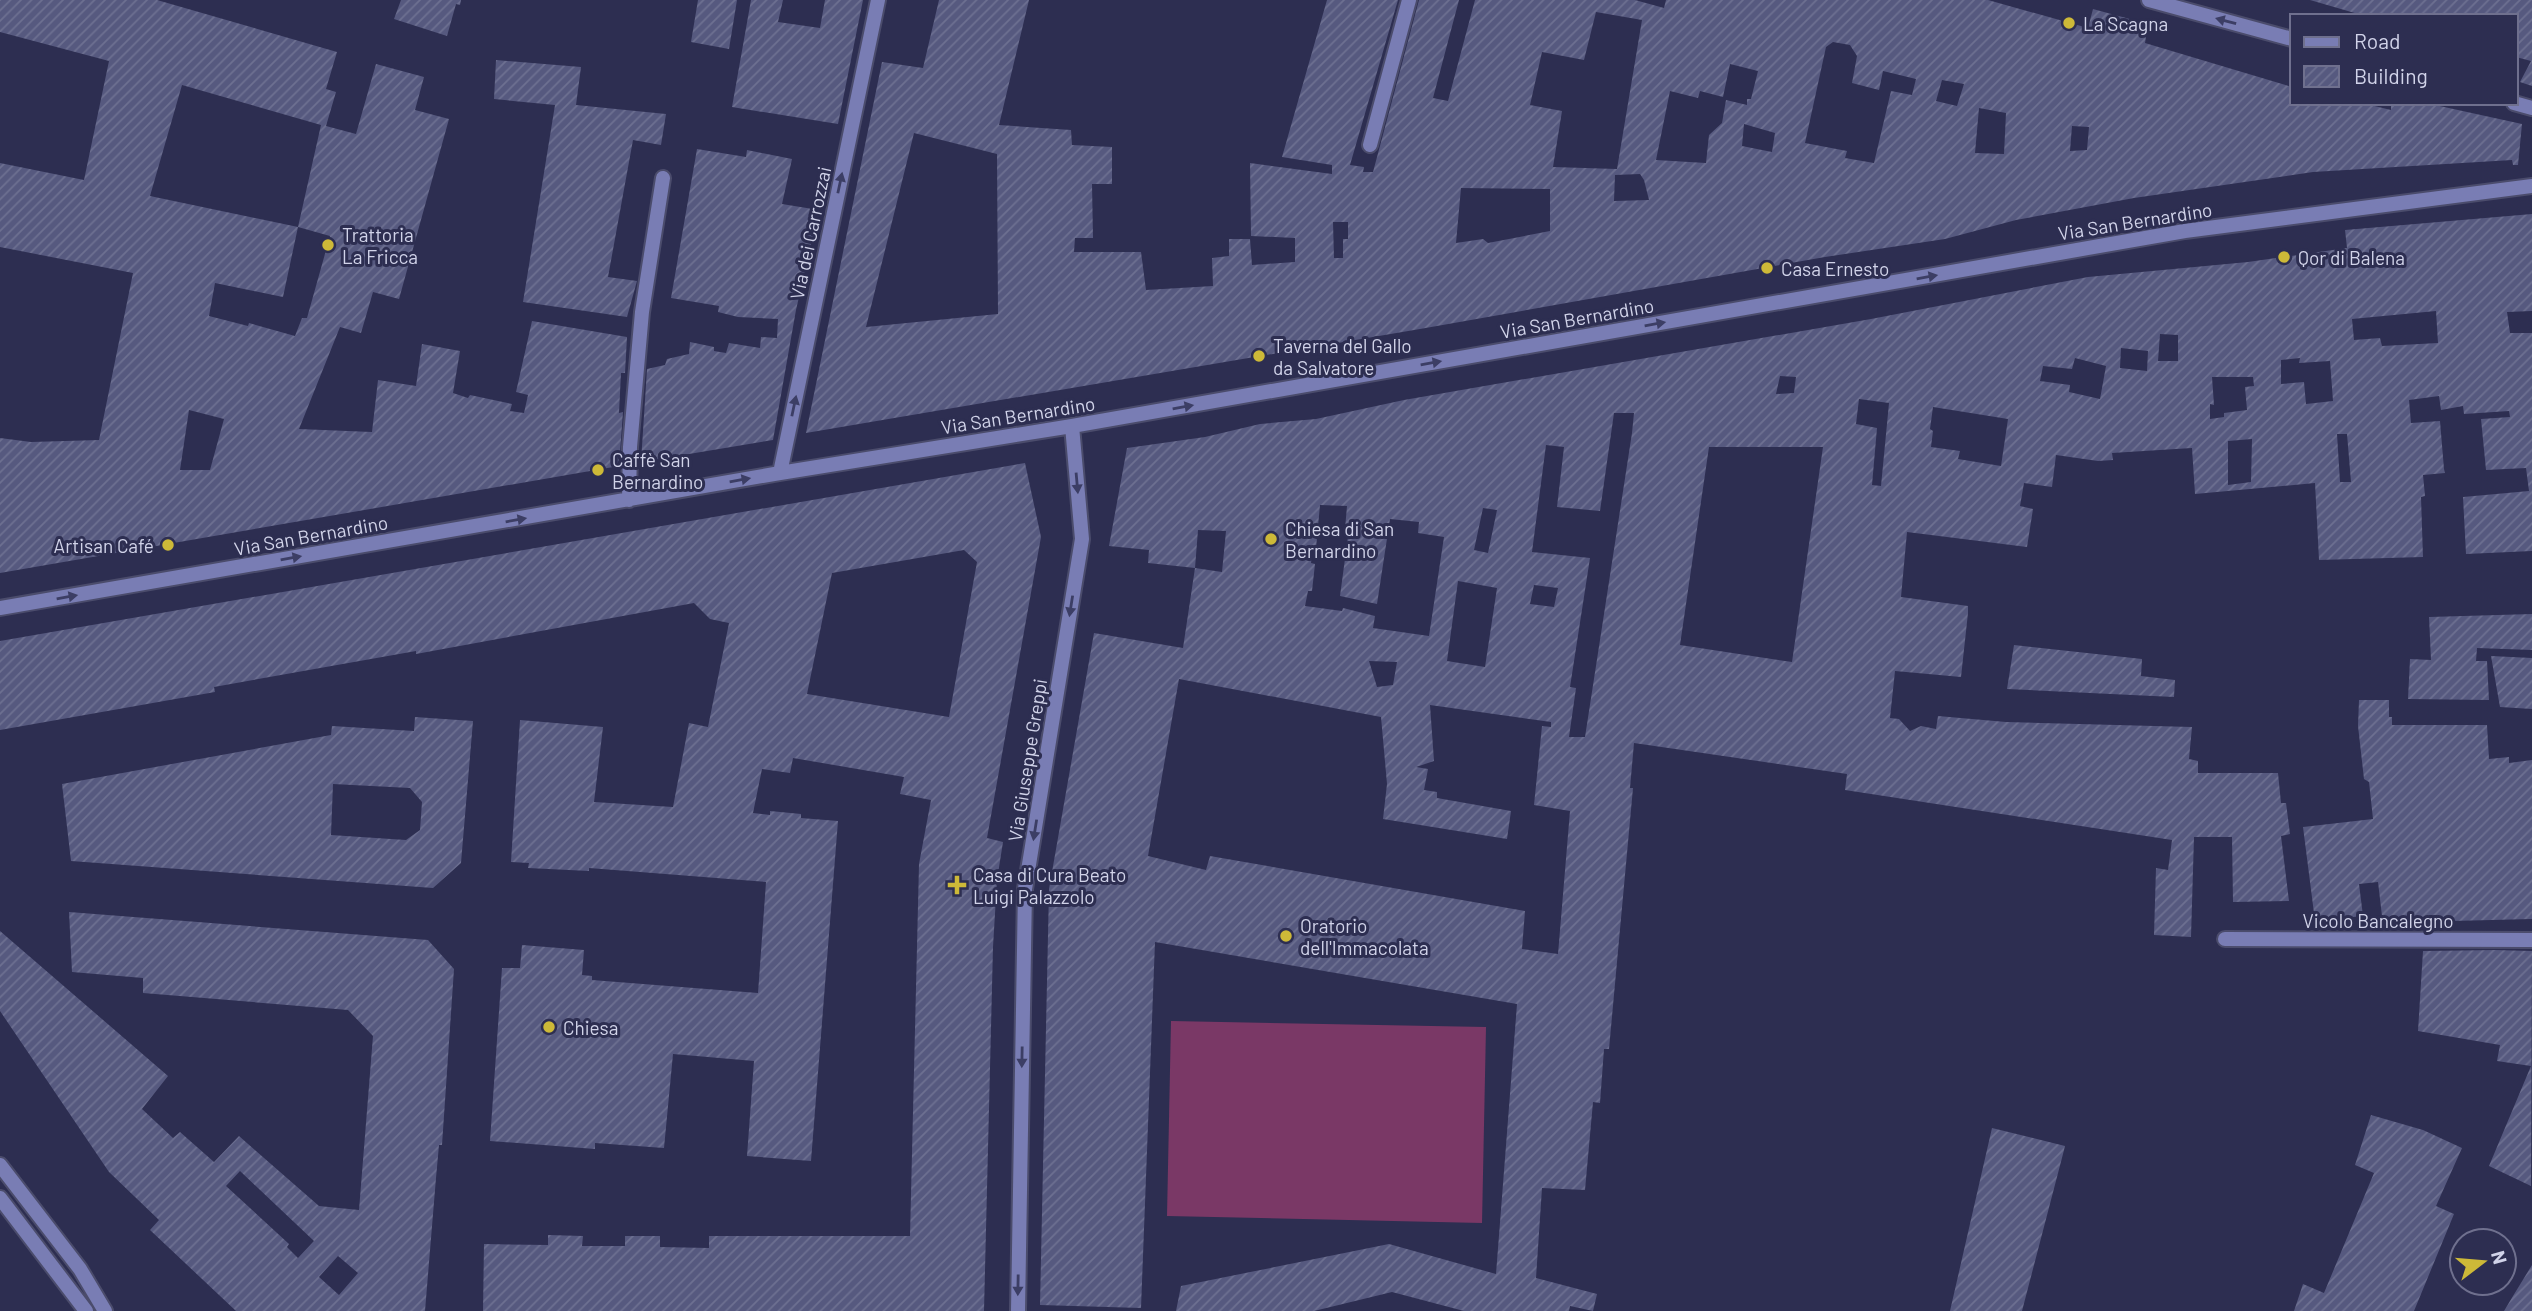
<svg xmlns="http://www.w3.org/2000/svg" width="2532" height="1311" viewBox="0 0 2532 1311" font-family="Barlow,sans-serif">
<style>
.pitch{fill:#7a3866}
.building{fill:url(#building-hatch);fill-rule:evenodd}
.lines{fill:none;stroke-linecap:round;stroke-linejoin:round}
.street-casing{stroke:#4b4c6c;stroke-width:18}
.street{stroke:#797db4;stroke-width:14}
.oneway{fill:#3c3e65}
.poi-dot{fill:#cdb938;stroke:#2d2e51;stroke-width:2.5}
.labels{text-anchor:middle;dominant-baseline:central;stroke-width:6;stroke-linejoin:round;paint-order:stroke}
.poi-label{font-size:19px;fill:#d1d3e9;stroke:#2d2e51;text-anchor:start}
.street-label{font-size:19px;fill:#d1d3e9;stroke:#2d2e51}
</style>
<defs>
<pattern id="building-hatch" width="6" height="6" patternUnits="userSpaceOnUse" patternTransform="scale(1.75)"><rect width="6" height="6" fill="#56597f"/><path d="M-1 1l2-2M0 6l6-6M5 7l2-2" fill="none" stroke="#6d7091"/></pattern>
</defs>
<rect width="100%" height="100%" fill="#2d2e51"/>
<!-- pitch -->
<path class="pitch" d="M1171,1021L1486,1027L1482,1223L1167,1216Z"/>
<!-- building -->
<path class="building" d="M0,0H157L337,52L326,89L336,92L326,126L356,134L376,64L424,77L415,110L449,119L399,299L373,292L361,333L340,327L299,429L372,432L378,380L416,386L422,344L460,351L453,393L468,398L470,395L512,404L510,411L524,413L528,395L516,392L532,321L627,337L625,373H621L619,413L623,412L619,466L0,573V438L31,442L99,440L133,273L0,247V163L84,180L109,61L0,32ZM182,85L321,125L298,227L330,236L307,318H302L295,336L249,323L248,326L209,316L215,283L283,297L298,227L150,196ZM189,410L224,419L210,470H180Z
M401,0H461L460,5L456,4L447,36L394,19Z
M698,0H737L729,49L691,42Z
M751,0H783L778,22L820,28L825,0H863L838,124L732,107Z
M939,0H1029L999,125L1071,130L1072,145L1112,147V184H1092L1093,238H1075L1074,252H1141L1146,290L1213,286L1212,258L1229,256V239H1250L1252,265L1295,262V238L1251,236L1250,163L1332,174V165L1282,157L1327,0H1398L1350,165L1364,167L1363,172H1373L1419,0H1459L1433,98L1448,101L1475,0H1635L1664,8L1666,0H1988L2088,28L2093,9L2148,24L2145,43L2292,87V103H2362L2391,110V103H2426L2522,124L2518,165H2513L2512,160L2313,172L2134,198L2016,220L1945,239L1825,257L1420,329L806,433L882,62L923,68ZM1596,12L1642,20L1617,169L1553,167L1562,111L1530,105L1542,52L1584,60ZM1833,42L1850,45L1857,56L1852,83L1879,90L1883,71L1916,79L1912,95L1891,91L1874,163L1845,158L1847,151L1805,143L1826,47ZM1730,64L1758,71L1751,99H1747V105L1726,100L1722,123L1709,135L1706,163L1656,160L1670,91L1698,98L1700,91L1723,97ZM1942,80L1964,84L1957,106L1936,101ZM1979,108L2006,113L2004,154L1975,153ZM1744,124L1775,133L1772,152L1742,146ZM2072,126L2089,127L2087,150L2070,151ZM914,133L997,154L998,314L866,327ZM1640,174L1644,180L1649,200L1614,201L1615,175ZM1461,188L1550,189V231L1488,243L1483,239L1456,243ZM1333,222H1348V239H1343V258H1334Z
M2310,0H2532V86L2520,82L2531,61L2516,57V16H2365Z
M496,60L581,67L576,105L666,114L661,145L633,140L608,277L637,281L627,317L523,302L555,105L494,99Z
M697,149L746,157L747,150L792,159L782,204L819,210L796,310L773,440L641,462L647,369L665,365L667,359L689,354L690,342L714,347V351L726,353L729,343L760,348L761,337L777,338L778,319L738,317L718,312L719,306L671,298Z
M2532,214V311L2507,312L2510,333H2532V551L2466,554L2463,497L2529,491L2526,468L2486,470L2481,419L2510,417L2509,411L2464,414L2463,406L2441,410L2439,396L2409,400L2411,423L2440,421L2444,469L2445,473L2423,475L2425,496L2421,497L2423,557L2319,560L2315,483L2195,494L2192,448L2112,453L2113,460L2098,461L2056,455L2052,487L2024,483L2020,506L2033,509L2027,547L1907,532L1901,597L1968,606V613L1961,677L1895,671L1890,718L1899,719L1910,731L1921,726L1936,729L1938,716L2006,722L2192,727L2189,759L2198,761V773H2278L2281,803H2286L2290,834L2281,836L2289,901L2233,902L2232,837H2194L2191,937L2154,935L2156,868L2168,870L2172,840L1845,790L1847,774L1634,743L1630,788H1633L1609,1049H1604L1600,1103L1593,1102L1585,1190L1542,1188L1536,1278L1597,1294L1593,1311L1570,1306L1569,1311H1464L1392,1292L1314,1311H1176L1181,1286L1389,1244L1496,1274L1517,1004L1155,942L1141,1308L1040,1305L1049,889L1094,633L1183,648L1195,568L1222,572L1226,531L1198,530L1195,568L1148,563L1149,550L1109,546L1127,448L1205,437L1260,424L1316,419L1404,400L1871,319L2088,277L2248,262L2347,248L2345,230ZM2436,311L2438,343L2382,346L2380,338L2354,340L2352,319ZM2160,334L2178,335V361H2158ZM2121,348L2148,351L2147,371L2120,368ZM2075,358L2106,366L2100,399L2069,392L2070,385L2040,381L2043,366L2072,369ZM2300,358L2299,363L2330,361L2333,401L2306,404L2304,382L2281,384V360ZM1780,376L1796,377L1794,393L1776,394ZM2212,377H2253L2254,386L2245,387L2247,410L2224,413V417L2210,419V404L2214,405ZM1859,399L1889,403L1881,486L1872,485L1877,428L1856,424ZM1933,407L2008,419L2001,466L1958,459L1960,451L1931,447L1933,431L1930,429ZM1614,413H1634L1632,433L1585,737H1569L1576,688L1570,687L1590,558L1532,552L1546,445L1564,447L1557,507L1600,511ZM2337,434H2347L2351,482H2340ZM2252,439L2251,482L2228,485V441ZM1709,447H1823L1792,662L1680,645ZM1320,505L1347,506L1345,529H1349L1340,596L1377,604L1390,519L1419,522L1418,533L1444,537L1429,636L1373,628L1375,616L1343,608L1342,611L1305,606L1308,591H1312L1315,564L1311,563L1313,547L1316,548ZM1483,508L1497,510L1488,553L1474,550ZM1458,581L1497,588L1485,667L1447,661ZM1534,585L1558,588L1554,607L1530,604ZM1369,661L1397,662L1393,685L1377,687ZM1179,679L1381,717L1387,784L1383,819L1507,839L1511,811L1437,798V792L1424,790L1428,769L1416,767L1434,761L1430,705L1551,722V727L1542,726L1534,805L1570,811L1558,954L1522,949L1525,911L1210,856L1206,870L1148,856Z
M1025,463L1041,537L987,838L1003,842L997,880L993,947L984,1311H483L484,1244L548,1245V1235L583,1236L582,1246H625V1236H660V1247L709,1248V1236H910L919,864L931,800L900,794L904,777L793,758L790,773L762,769L753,813L770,815V811L801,814V818L838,821L811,1161L747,1156L754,1061L673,1054L664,1148L595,1143V1149L490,1141L502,968H520L522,945L584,950L582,975L592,976V980L758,993L766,882L589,868V871L528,868L529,863L511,862L520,720L603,727L594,802L673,807L689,723L708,727L729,623L710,619L694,603L416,654V651L214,687L215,692L0,730V641ZM964,550L977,562L949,717L807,694L832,573Z
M2532,614V650L2477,648L2476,661H2487L2489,700L2408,699L2410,659L2431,660L2429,617Z
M2014,645L2142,659L2141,676L2175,680L2174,697L2007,689Z
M2491,656L2532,658V709L2500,707Z
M2359,700H2389V717H2392V725H2487L2489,759L2509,757V763L2532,760V919L2412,922L2382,916L2378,882L2359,884L2363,916L2315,921L2303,827L2373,819L2369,782L2364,779L2358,726Z
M415,717L473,721L461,863L433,888L71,861L62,784L331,735L332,726L414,731ZM333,784L410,788L422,802L420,830L406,840L331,835Z
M69,912L428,940L454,969L442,1145H439L436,1178L425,1311H236L150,1230L159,1220L109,1172L0,1011V931L168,1076L142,1109L173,1138L180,1132L214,1162L239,1136L319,1206L359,1210L373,1036L348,1010L143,993V978L72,972ZM240,1171L314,1241L298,1258L287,1247L289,1244L226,1186ZM338,1256L358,1273L339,1295L319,1277Z
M2495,950L2532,951L2531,1186L2489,1166L2531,1066L2497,1061L2500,1045L2418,1031L2423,951Z
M2371,1115L2423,1130L2462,1148L2436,1206L2454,1214L2414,1311H2294L2303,1284L2324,1293L2374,1173L2355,1165Z
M1992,1128L2065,1146L2063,1154L2022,1311H1950Z
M2532,1265V1311H2504L2513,1296Z"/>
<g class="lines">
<!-- street casing -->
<g class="street-casing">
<path id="street" d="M2149,0L2292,39
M2514,103L2532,108
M1370,145L1409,0
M780,473L878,0
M629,500L630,447L642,312L663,178
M0,608L780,473L1072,426L2185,231L2532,186
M2225,939L2532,940
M0,1165L80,1269L105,1311
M0,1198L86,1311
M1018,1311L1025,889L1082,539L1072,426"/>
</g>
<!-- street -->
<use href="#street" class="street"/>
</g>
<!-- one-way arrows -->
<defs><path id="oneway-solid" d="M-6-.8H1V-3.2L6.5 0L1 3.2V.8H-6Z" transform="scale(1.75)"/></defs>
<g class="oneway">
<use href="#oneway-solid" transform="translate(2226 21) rotate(-165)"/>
<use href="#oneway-solid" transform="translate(840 183) rotate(-78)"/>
<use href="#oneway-solid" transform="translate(1927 277) rotate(-10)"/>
<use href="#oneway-solid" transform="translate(1655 324) rotate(-10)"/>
<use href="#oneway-solid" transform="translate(1431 363) rotate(-10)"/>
<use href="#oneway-solid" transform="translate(794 406) rotate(-78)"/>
<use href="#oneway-solid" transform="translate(1183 407) rotate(-10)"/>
<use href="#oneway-solid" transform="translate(740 480) rotate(-10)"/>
<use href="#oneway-solid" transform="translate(1077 483) rotate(85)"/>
<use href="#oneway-solid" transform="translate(516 520) rotate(-10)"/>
<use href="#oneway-solid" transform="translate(291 558) rotate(-10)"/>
<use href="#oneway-solid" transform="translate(67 597) rotate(-10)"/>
<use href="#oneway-solid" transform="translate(1071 606) rotate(99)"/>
<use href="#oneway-solid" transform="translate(1035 830) rotate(99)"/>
<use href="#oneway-solid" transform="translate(1022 1057) rotate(91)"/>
<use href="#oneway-solid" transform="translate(1018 1285) rotate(91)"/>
</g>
<!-- markers -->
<g class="poi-dot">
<circle cx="2069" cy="23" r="7"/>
<circle cx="328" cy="245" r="7"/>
<circle cx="2284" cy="257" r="7"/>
<circle cx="1767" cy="268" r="7"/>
<circle cx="1259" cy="356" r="7"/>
<circle cx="598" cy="470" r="7"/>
<circle cx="1271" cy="539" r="7"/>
<circle cx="168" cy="545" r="7"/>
<path d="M953.5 874.5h7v7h7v7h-7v7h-7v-7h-7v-7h7z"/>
<circle cx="1286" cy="936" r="7"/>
<circle cx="549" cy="1027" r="7"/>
</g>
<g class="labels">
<!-- poi labels -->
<g class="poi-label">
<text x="2083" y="23">La Scagna</text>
<text x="342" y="234">Trattoria<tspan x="342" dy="22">La Fricca</tspan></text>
<text x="2298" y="257">Qor di Balena</text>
<text x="1781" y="268">Casa Ernesto</text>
<text x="1273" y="345">Taverna del Gallo<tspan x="1273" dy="22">da Salvatore</tspan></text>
<text x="612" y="459">Caffè San<tspan x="612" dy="22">Bernardino</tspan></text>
<text x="1285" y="528">Chiesa di San<tspan x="1285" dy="22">Bernardino</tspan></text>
<text x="154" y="545" text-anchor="end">Artisan Café</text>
<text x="973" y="874">Casa di Cura Beato<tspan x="973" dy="22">Luigi Palazzolo</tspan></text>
<text x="1300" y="925">Oratorio<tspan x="1300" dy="22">dell'Immacolata</tspan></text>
<text x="563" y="1027">Chiesa</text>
</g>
<!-- street labels -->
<g class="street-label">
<text transform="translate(2135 221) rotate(-9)">Via San Bernardino</text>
<text transform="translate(810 233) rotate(-78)">Via dei Carrozzai</text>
<text transform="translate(1577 318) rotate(-10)">Via San Bernardino</text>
<text transform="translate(1018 415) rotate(-9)">Via San Bernardino</text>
<text transform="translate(311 535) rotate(-10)">Via San Bernardino</text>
<text transform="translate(1027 760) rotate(-81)">Via Giuseppe Greppi</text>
<text x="2378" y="920">Vicolo Bancalegno</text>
</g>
</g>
<!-- legend -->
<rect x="2290" y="14" width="228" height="91" fill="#2d2e51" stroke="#6f708e" stroke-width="2"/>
<rect x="2304" y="37" width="35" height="10" fill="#797db4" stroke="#6f708e" stroke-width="2"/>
<text x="2354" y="49" font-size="21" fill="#d1d3e9">Road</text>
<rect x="2304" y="66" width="35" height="21" fill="url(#building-hatch)" stroke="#6f708e" stroke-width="2"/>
<text x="2354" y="84" font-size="21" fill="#d1d3e9">Building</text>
<!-- north arrow -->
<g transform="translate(2483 1262) rotate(74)"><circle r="33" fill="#2d2e51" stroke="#6f708e" stroke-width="2"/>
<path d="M0-5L12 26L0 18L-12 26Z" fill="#cdb938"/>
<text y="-10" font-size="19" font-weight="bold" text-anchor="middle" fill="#d1d3e9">N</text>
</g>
</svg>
